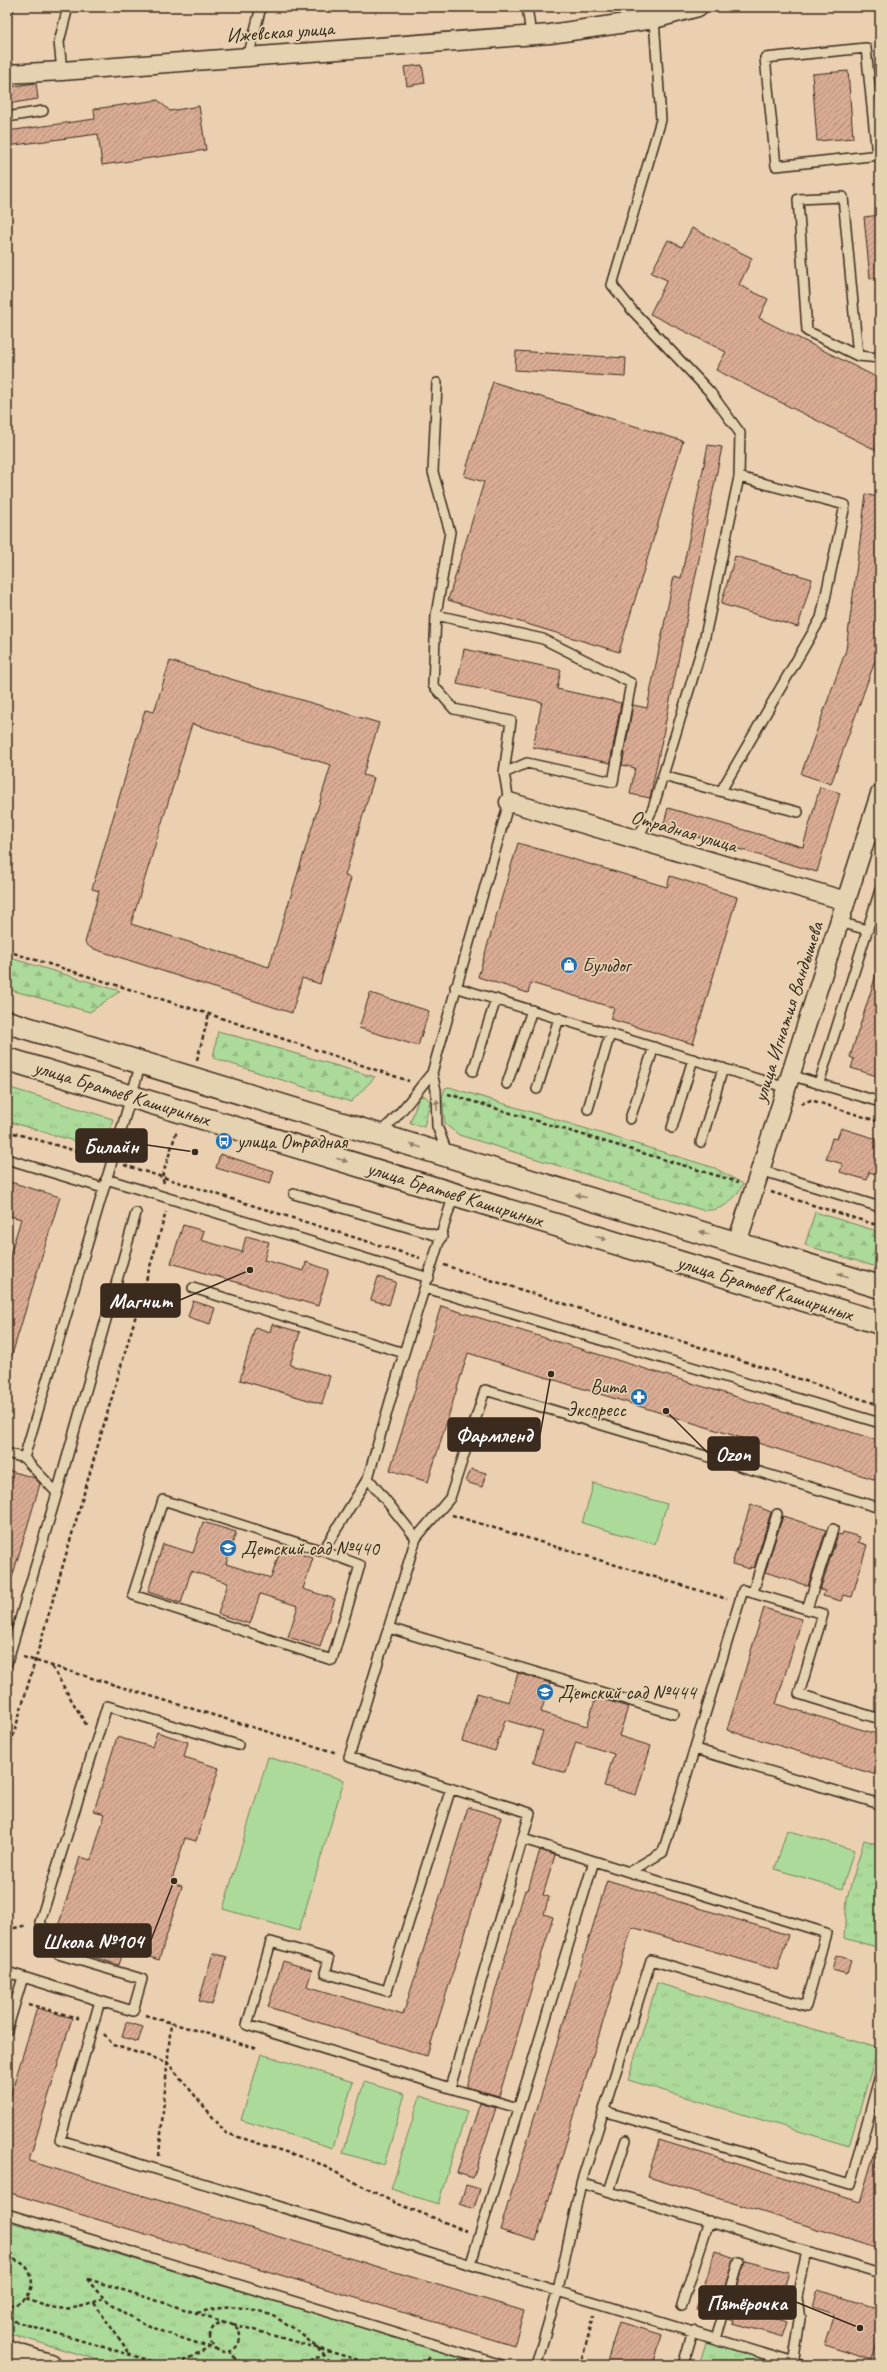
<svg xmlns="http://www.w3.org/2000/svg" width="887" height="2372" viewBox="0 0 887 2372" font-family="Caveat,sans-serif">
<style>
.grass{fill:url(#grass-tufts);stroke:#74825c}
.forest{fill:url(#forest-firs);stroke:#74825c}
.garden{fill:#acda9a;stroke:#74825c}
.building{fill:url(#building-hatch);stroke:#3b2a1e;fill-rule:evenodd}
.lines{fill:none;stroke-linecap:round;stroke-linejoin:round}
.service-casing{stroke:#3b2a1e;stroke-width:12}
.minor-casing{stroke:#3b2a1e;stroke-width:21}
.primary-casing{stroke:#3b2a1e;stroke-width:25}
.path{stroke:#3b2a1e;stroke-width:2.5;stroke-dasharray:4 3;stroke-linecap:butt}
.service{stroke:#e5d2b0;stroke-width:9}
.minor{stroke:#e5d2b0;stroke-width:18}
.primary{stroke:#e5d2b0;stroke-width:22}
.oneway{fill:#907e67}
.labels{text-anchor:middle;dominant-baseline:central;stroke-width:3.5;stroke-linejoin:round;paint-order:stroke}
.street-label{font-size:20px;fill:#3b2a1e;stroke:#e5d2b0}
.poi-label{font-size:20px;fill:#3b2a1e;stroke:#e5d2b0;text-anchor:start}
.leader{fill:none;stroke:#3b2a1e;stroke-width:1.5}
.callout-dot{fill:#3b2a1e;stroke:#e5d2b0;stroke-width:1.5}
.callout{fill:#3b2a1e;stroke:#3b2a1e;stroke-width:1.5}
.callout-label{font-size:21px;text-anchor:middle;font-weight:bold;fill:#fff}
</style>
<defs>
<pattern id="grass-tufts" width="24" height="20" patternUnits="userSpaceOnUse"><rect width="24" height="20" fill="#acda9a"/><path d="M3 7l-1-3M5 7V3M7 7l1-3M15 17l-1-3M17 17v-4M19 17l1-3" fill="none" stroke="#95bb84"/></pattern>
<pattern id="forest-firs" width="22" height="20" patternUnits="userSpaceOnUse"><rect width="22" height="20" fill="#acda9a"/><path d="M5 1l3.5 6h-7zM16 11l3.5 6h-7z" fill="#95bb84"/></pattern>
<pattern id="building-hatch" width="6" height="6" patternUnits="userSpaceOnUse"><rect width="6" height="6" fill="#daac94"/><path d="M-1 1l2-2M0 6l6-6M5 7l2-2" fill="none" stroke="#b28c78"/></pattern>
</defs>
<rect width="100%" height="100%" fill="#ead0b0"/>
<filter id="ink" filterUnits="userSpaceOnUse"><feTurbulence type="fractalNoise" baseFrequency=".025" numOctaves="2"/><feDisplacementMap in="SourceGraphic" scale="8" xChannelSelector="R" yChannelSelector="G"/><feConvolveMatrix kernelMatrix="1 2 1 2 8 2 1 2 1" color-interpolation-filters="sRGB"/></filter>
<g filter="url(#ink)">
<!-- grass -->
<path class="grass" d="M7,1087L113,1119L104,1150L7,1121Z
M425,1096L430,1101L424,1127L410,1123L419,1097Z
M864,1840L880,1845V1948L844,1938L847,1898Z
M657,1983L878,2048L849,2146L628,2080Z
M7,2221L486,2365H115L7,2333Z
M707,2339L781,2362L783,2365H699Z"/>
<!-- forest -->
<path class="forest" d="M7,957L120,991L90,1012L7,989Z
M218,1031L375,1077L351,1102L213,1058Z
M449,1087L715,1168L743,1184C734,1201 722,1212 702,1210L459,1135L445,1124L442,1098L445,1088Z
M815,1212L880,1232V1268L805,1245Z"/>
<!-- garden -->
<path class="garden" d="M594,1483L667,1504L655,1544L582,1523Z
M268,1757L344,1780L299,1931L223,1909Z
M787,1830L854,1850L842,1889L775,1869Z
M261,2054L353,2082L333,2148L241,2120Z
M364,2082L405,2094L384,2165L343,2153Z
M420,2096L467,2111L438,2204L391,2189Z"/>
<!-- building -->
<path class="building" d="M422,65L425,83L407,86L404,67Z
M848,71L853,138L817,141L812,74Z
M36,83L38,99L7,104V87Z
M158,100L170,111L199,106L206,150L102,165L98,134L7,146V131L95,119L94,109Z
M880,215V278H870L864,217Z
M692,228L752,258L739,285L768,299L759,318L880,379V452L716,370L726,352L650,314L667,280L651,273L668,240L682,247Z
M516,351L626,358L625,377L515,370Z
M493,382L683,441L619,652L448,600L484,482L464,476Z
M708,445L722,447L650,798L630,794L635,768L622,765L633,705L647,708L674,576L681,578Z
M866,494L880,498V647L831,784L801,774L846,650Z
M735,556L812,579L798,627L721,604Z
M464,649L561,670L557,689L621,703L610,763L533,747L542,702L457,684Z
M170,661L379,723L363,775L374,778L345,876L351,878L320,984L302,978L292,1013L91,948L85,943L99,891L92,889L145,710L154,712ZM192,724L331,765L269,967L131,924Z
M820,787L840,793L817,872L663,827L668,808L803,847Z
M518,843L667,887L670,876L737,897L693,1044L610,1019L614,1008L531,983L528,993L478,977Z
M877,972L880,973V1077L851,1068L854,1059L850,1057Z
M370,993L429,1011L418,1046L359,1028Z
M841,1128L880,1140V1175L869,1172L867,1180L840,1172L843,1164L826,1159L832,1138L837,1139Z
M220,1154L274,1171L270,1184L216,1168Z
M7,1181L60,1197L11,1358H7V1265L21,1219L7,1215Z
M183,1225L204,1231L201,1240L242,1252L246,1236L269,1242L264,1260L304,1271L306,1262L329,1270L318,1306L171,1263Z
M378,1277L396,1282L389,1305L371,1300Z
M193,1301L215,1308L210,1324L188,1317Z
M441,1306L880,1441V1481L468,1353L428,1482L390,1470Z
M272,1324L300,1332L290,1365L330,1376L322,1404L240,1380L255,1327L270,1332Z
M471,1469L486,1473L482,1487L466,1482Z
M7,1470L35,1478L40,1484L11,1581H7Z
M751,1504L771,1512L754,1568L750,1567V1569L732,1564Z
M783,1516L826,1530L808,1586L765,1572Z
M203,1522L236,1532L226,1564L271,1578L281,1548L313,1558L303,1589L335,1599L320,1647L288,1637L298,1606L260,1594L250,1624L218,1614L228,1583L191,1571L181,1603L148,1592L163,1544L193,1553Z
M843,1532L860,1537L858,1542L867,1545L852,1597L843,1595L841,1601L823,1596L825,1591L820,1590L838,1534L842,1535Z
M764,1608L802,1619L776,1704L880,1735V1776L727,1730Z
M518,1673L550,1683L541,1712L587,1726L596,1697L628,1707L619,1736L651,1746L636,1795L604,1786L614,1754L576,1742L566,1773L533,1763L543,1731L505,1720L495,1751L462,1741L477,1693L509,1702Z
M157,1732L188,1742L184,1757L219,1768L196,1841L185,1838L171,1883L182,1886L159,1960L124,1949L119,1965L87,1955L92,1941L57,1930L80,1857L91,1860L105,1814L94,1811L117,1737L152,1747Z
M468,1807L501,1817L427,2056L268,2007L283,1961L312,1970L307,1986L403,2015Z
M540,1850L555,1855L543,1895L549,1897L544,1914L553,1917L499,2096L467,2087L525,1890H528Z
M607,1880L788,1935L777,1970L632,1927L536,2241L500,2230Z
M213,1953L227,1957L212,2005L199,2001Z
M836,1955L851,1960L847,1974L832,1970Z
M37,2008L72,2018L29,2161L524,2311L514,2346L7,2192V2107Z
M126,2022L143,2027L138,2042L122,2037Z
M480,2103L496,2108L473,2178L457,2173Z
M659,2140L860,2202L876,2148H880V2248L648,2177Z
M466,2185L480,2189L474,2209L460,2204Z
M715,2251L735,2258L717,2315L697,2309Z
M745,2261L788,2272L774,2318L788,2322L783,2337L733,2323L734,2320L728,2318Z
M818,2290L880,2309V2334L872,2360L824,2345L834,2314L813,2307Z
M619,2322L662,2335L653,2365H606Z"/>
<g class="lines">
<!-- service casing -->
<g class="service-casing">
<path id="service" d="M527,7L531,35
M7,12L9,7
M248,57L261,7
M62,71L59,42L68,7
M7,117L43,111
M877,156L866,48L765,58L776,166L880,155
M858,356L843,197L798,199L807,331L858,356L880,358
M437,383L433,472L450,532L436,615L433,685L454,709L511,721L504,773
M663,776L798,812
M721,791L821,618L845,505L739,477
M637,840L653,808L704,641L739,477L740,433L710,392L632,310L612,285L661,120L654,19
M839,922L868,930
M455,987L787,1088
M473,1071L496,999
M432,1073L436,1090L437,1126L448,1155
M790,1075L880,1102
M819,1083L880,890
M507,1084L532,1010
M537,1089L559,1018
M588,1109L610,1034
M630,1119L654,1047
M672,1128L693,1059
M380,1133C401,1115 414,1094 432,1073L509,802L504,773L527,763L613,782L631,683L543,639L436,615
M701,1142L723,1068
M7,1159L103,1188
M760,1170L880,1207
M106,1179L429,1278
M294,1194L442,1237
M454,1194L404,1353L368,1478L416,1538L349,1757L530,1813L450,2088L518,2108
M193,1288L404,1353
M426,1288L880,1423
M7,1453L24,1458
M57,1493L136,1213
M416,1538L450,1498L485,1390L880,1508
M323,1551L163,1500L133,1595L332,1660L360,1565L323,1551L368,1478
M753,1592L777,1514
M807,1609L833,1529
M389,1628L674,1714
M7,1663L57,1493L24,1458L141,1063
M695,1749L880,1804
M523,1839L594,1861
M7,1972L100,2001L60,2140L801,2365
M100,2001L133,2011L142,1979L58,1954L40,1922L107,1706L238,1745
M7,2030L23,1977
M450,2088L247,2025L271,1942L329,1959L325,1973L387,1991L451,1788
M604,2111L850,2185L880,2075
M581,2183L880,2274
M609,2191L626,2140
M7,2214L502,2365
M471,2263L594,1861L629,1872L663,1852L743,1590L823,1614L799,1694L880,1719
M682,2305L709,2221
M716,2339L739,2262
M536,2365L558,2290L581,2183L651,1960L806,2006L826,1933L629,1872
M683,2365L693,2331
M793,2365L800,2320L797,2297L807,2251"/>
</g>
<!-- minor casing -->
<g class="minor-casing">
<path id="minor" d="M7,74L62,71L550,34L654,19L698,7
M509,802L846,901
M737,1243L880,794"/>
</g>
<!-- primary casing -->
<g class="primary-casing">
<path id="primary" d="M7,1022L880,1287
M7,1059L880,1323
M7,2352L49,2365"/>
</g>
<!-- path -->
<path class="path" d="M7,951L209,1014L409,1081
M197,1060L209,1014
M448,1094L738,1182
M801,1104L811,1100L880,1122
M7,1131L100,1158
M124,1165L420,1258
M164,1183L162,1177L177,1130
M771,1192L880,1226
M444,1265L880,1405
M452,1515L727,1599
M23,1657L337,1753
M52,1667L87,1726
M7,1757L166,1212
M7,1930L27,1925
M28,2004L81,2019
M145,2015L258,2049
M104,2034L113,2045L167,2062L226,2133L314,2161L391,2201L467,2231
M159,2156L171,2023
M7,2259C40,2259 40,2306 7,2305
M87,2279C92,2285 97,2292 103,2297C134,2325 178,2337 216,2349
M88,2279L225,2322
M26,2298C53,2312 77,2312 103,2298
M94,2303L130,2354
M197,2313C259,2295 293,2323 334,2365
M7,2319L165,2365
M210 2337a15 15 0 1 1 30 0a15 15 0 1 1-30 0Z
M233,2324L376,2365
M229,2351L240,2365
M238,2361L250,2365
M177,2365L209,2347
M296,2365L325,2355
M422,2365L430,2357
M580,2365L594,2316"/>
<!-- service -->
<use href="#service" class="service"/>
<!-- minor -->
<use href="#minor" class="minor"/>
<!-- primary -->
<use href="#primary" class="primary"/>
</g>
<!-- one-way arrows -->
<defs><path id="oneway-solid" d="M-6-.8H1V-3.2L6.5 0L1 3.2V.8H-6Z"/></defs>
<g class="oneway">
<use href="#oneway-solid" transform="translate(437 1105) rotate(-91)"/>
<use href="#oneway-solid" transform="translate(416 1146) rotate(-163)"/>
<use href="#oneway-solid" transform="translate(342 1160) rotate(17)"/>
<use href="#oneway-solid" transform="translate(581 1196) rotate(-163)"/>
<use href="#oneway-solid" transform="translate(705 1233) rotate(-163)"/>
<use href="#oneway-solid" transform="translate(601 1238) rotate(17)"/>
<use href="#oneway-solid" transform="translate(843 1275) rotate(-163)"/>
</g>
</g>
<!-- icons -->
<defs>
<g id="shop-disc" transform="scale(0.9)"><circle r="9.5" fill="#1f6fb2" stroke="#e5d2b0"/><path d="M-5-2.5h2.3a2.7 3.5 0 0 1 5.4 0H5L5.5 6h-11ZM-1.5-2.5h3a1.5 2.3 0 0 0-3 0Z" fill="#fff"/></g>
<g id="bus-disc" transform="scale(0.9)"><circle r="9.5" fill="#1f6fb2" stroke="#e5d2b0"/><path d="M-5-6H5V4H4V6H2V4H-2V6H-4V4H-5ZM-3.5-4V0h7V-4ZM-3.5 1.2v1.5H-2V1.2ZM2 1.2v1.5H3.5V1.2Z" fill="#fff"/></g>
<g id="pharmacy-disc" transform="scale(0.9)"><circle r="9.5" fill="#1f6fb2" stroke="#e5d2b0"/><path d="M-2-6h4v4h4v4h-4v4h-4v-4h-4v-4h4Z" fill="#fff"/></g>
<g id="school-disc" transform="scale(0.9)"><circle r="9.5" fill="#1f6fb2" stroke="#e5d2b0"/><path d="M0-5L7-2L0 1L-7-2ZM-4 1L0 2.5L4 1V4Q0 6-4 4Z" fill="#fff"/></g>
</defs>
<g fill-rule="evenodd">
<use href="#shop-disc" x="569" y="965"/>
<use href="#bus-disc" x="224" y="1141"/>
<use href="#pharmacy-disc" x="639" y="1397"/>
<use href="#school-disc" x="228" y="1548"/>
<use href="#school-disc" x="545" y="1692"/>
</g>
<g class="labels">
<!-- street labels -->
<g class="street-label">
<text transform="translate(280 32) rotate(-4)">Ижевская улица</text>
<text transform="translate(684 831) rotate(16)">Отрадная улица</text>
<text transform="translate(788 1012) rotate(-72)">улица Игнатия Вандышева</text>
<text transform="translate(122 1093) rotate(17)">улица Братьев Кашириных</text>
<text transform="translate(455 1194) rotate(17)">улица Братьев Кашириных</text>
<text transform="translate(765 1288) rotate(17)">улица Братьев Кашириных</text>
</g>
<!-- poi labels -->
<g class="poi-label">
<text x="582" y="965">Бульдог</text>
<text x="237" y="1141">улица Отрадная</text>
<text x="626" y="1386" text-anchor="end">Вита<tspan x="626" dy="23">Экспресс</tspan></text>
<text x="241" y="1548">Детский сад №440</text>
<text x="558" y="1692">Детский сад №444</text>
</g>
</g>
<!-- callouts -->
<path class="leader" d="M195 1152L147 1145M250 1270L180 1300M551 1374L540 1435M666 1411L708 1453M174 1881L151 1940M860 2328L796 2302"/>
<g class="callout-dot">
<circle cx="195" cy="1152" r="4"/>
<circle cx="250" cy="1270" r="4"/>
<circle cx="551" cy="1374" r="4"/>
<circle cx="666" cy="1411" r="4"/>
<circle cx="174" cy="1881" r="4"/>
<circle cx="860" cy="2328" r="4"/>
</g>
<g class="callout">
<rect x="76" y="1129" width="71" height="33" rx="4"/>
<rect x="101" y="1284" width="79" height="33" rx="4"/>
<rect x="448" y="1418" width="92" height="33" rx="4"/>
<rect x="708" y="1437" width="51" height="33" rx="4"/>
<rect x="34" y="1924" width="117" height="33" rx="4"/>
<rect x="699" y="2286" width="97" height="33" rx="4"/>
</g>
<g class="callout-label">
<text x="111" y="1153">Билайн</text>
<text x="141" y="1308">Магнит</text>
<text x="494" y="1442">Фармленд</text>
<text x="733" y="1461">Ozon</text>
<text x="93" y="1948">Школа №104</text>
<text x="747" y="2310">Пятёрочка</text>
</g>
<!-- margin -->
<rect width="887" height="2372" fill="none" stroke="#e5d2b0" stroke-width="24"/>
<rect x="12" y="12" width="863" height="2348" fill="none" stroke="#3b2a1e" stroke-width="1.5" filter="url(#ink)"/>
</svg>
